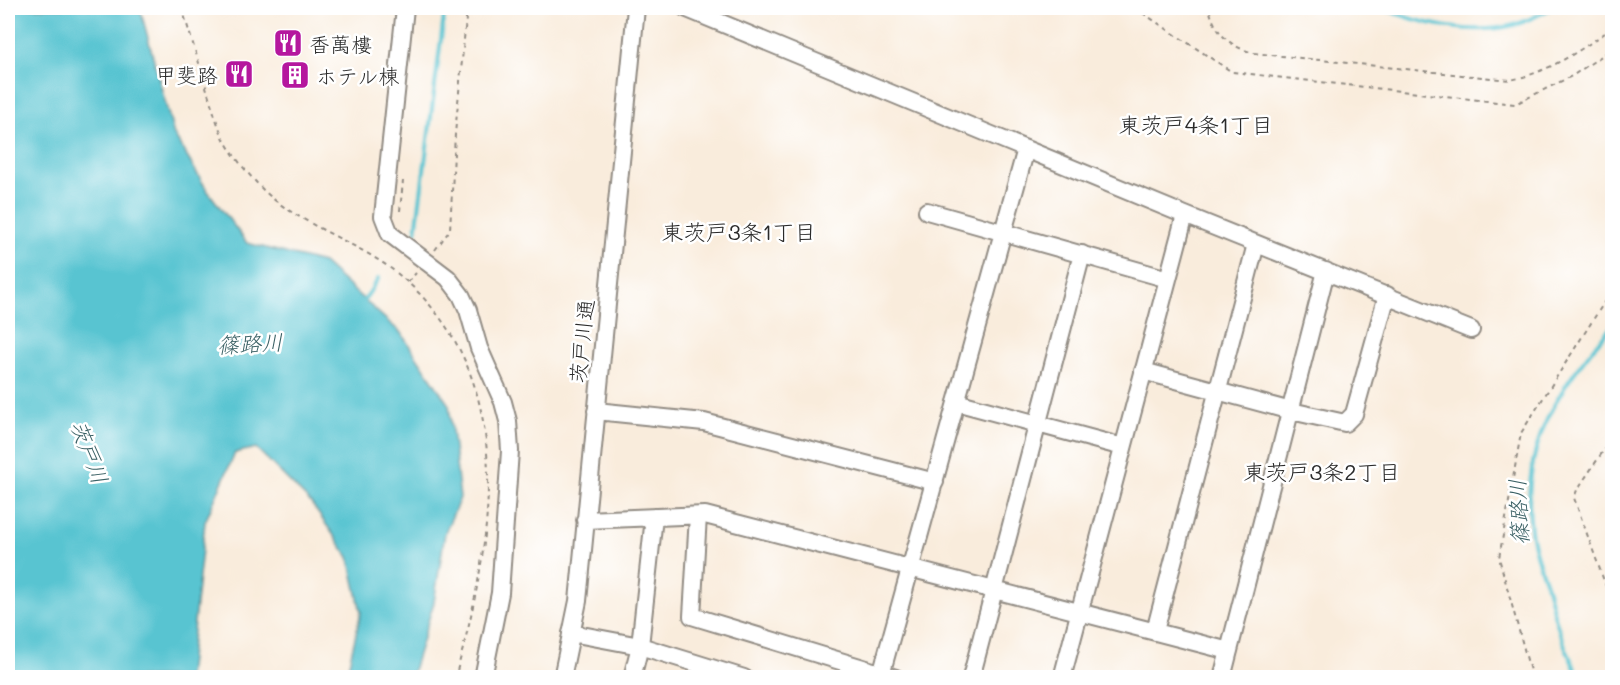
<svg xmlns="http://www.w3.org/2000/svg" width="1620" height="685" viewBox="0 0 1620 685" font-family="Mali,'Klee One',sans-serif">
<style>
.water{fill:#58c4d1;stroke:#42787e;stroke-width:1.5}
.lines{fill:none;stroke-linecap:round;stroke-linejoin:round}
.stream{stroke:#58c4d1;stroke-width:4}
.minor-casing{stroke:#928c84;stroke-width:20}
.path{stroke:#928c84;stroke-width:2;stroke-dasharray:4.5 4.5;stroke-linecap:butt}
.minor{stroke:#fff;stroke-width:16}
.labels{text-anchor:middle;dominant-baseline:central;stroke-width:5;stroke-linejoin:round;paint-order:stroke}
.poi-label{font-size:21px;fill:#2b2b2b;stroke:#fff;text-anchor:start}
.street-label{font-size:21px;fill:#2b2b2b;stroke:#fff}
.neighbourhood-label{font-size:22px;fill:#2b2b2b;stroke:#fff}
.water-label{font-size:22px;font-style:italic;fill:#3b6165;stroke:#fff}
</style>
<rect width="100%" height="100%" fill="#fff"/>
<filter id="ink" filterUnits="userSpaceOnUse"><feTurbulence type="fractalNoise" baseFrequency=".0167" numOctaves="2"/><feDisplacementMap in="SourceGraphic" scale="12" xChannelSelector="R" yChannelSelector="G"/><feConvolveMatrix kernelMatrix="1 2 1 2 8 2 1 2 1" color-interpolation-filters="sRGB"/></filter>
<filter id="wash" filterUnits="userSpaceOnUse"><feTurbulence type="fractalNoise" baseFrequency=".008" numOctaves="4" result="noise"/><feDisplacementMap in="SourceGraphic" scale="24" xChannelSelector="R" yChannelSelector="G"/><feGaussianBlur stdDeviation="1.35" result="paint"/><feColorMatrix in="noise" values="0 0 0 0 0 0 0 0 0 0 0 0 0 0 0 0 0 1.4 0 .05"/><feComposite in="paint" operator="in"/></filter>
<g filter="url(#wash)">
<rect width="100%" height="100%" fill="#f9ecdc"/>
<!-- water -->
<path class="water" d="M8,8H140L174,135L207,190L247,243L323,263L401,333L449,405L460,498L445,533L434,602L411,677H346L361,612L349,557L311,503L256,448L235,453L205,522L188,677H8Z"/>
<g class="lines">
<!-- stream -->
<path class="stream" d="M1382,8C1420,24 1469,35 1510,26C1525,23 1538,15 1552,8
M416,232L445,8
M361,305L379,278
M1579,678C1572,661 1563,644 1558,627C1553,614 1551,600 1547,587C1541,569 1533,550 1531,530C1520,445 1558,387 1612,326"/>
</g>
</g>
<g filter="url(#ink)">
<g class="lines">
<!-- minor casing -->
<g class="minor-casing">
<path id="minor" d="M405,8L383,216L390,234L448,278L461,295L468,310L479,348L503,402L508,421L510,451L500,593L483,678
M685,8L1185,215L1471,330
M927,211L1168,279
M1143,371L1291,411L1345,423L1354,414L1387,295
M956,402L1123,447
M596,411L704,422L935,482
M698,516L692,616L896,678
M585,520L705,515L1229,651
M1155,631L1256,244
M571,633L640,646L744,678
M562,678L578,601L636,8
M632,678L640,646L654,517
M880,678L1026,149
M971,678L1082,254
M1062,678L1185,215
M1222,678L1326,271"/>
</g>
<!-- path -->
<path class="path" d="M182,8C190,35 199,62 207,90C212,106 217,125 225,141C233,155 244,169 255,181C290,223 355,239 398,274C523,376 493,542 455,678
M1135,8L1232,72L1515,104L1572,76L1612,49
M1210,12C1217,35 1230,46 1253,53L1510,80C1548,73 1581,50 1612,28
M400,211L403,181
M435,250L450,230L455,134L467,8
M408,282L416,273
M1612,438L1577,490L1574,498L1612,603
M1532,678L1499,558L1521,433L1612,290"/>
<!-- minor -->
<use href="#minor" class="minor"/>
</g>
</g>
<!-- icons -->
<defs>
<g id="restaurant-square" transform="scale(1.5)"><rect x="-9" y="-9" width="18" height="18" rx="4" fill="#b5179e" stroke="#fff"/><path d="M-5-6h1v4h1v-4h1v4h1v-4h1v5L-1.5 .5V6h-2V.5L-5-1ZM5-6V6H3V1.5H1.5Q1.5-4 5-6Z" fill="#fff"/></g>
<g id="building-square" transform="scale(1.5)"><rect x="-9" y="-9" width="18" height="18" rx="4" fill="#b5179e" stroke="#fff"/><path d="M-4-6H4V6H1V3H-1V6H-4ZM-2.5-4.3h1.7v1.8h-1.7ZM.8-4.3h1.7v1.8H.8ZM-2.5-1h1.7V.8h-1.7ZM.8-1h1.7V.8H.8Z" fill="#fff"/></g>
</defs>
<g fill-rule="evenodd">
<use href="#restaurant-square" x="288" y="43"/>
<use href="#restaurant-square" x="239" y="74"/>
<use href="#building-square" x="295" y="75"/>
</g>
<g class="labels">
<!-- poi labels -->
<g class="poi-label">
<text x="309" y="43">香萬樓</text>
<text x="218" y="74" text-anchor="end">甲斐路</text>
<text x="316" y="75">ホテル棟</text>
</g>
<!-- street labels -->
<g class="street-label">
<text transform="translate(581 341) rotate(-84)">茨戸川通</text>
</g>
<!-- neighbourhood labels -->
<g class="neighbourhood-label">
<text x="1196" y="124">東茨戸4条1丁目</text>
<text x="739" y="231">東茨戸3条1丁目</text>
<text x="1322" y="471">東茨戸3条2丁目</text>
</g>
<!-- water labels -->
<g class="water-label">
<text transform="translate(250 343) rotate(-3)">篠路川</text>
<text transform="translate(90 452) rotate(69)">茨戸川</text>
<text transform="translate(1518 512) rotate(-93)">篠路川</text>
</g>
</g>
<!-- margin -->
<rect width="1620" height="685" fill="none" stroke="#fff" stroke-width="30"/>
</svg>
